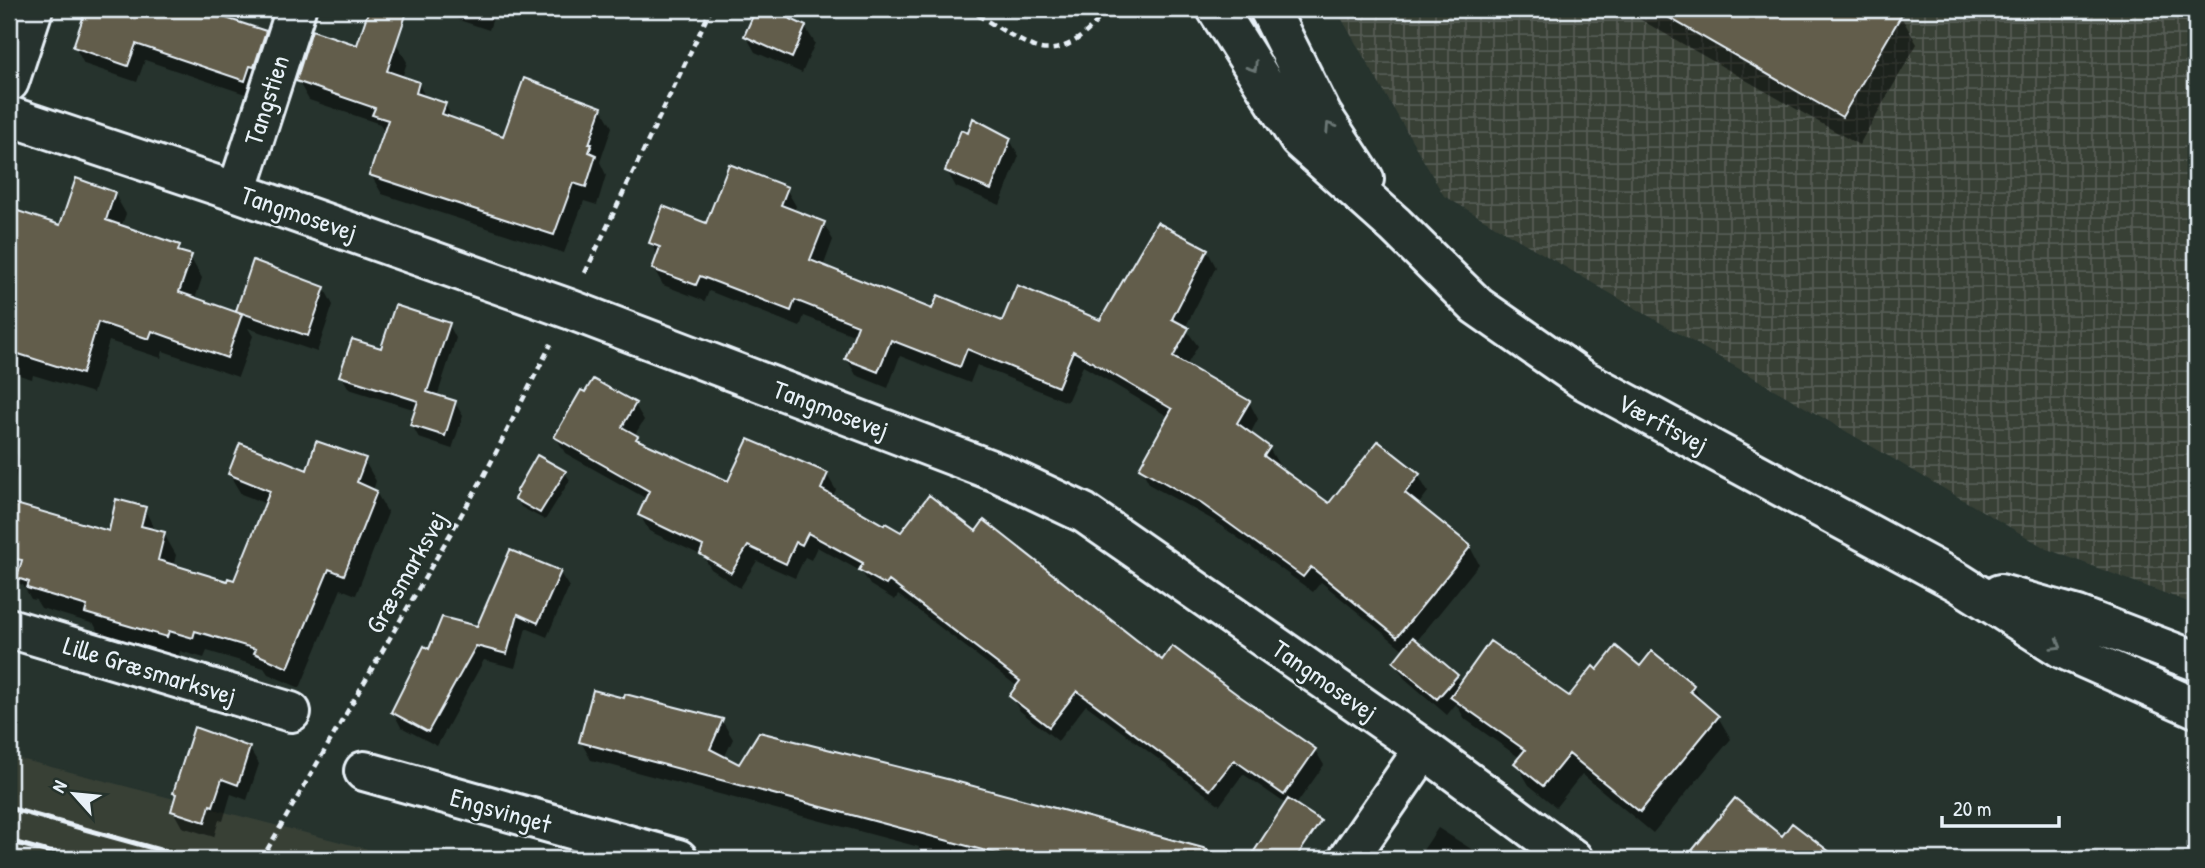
<svg xmlns="http://www.w3.org/2000/svg" width="2205" height="868" viewBox="0 0 2205 868" font-family="'Patrick Hand',sans-serif">
<style>
.built{fill:#384036}
.industrial{fill:url(#industrial-grid)}
.shadow{fill:#0007}
.building{fill:#625d4b;stroke:#e8f1f8;stroke-width:2}
.lines{fill:none;stroke-linecap:round;stroke-linejoin:round}
.street-casing{stroke:#e8f1f8;stroke-width:44}
.secondary-casing{stroke:#e8f1f8;stroke-width:44}
.path{stroke:#e8f1f8;stroke-width:4.5;stroke-dasharray:7 5;stroke-linecap:butt}
.street{stroke:#26332d;stroke-width:38}
.secondary{stroke:#26332d;stroke-width:38}
.rail{stroke:#e8f1f8;stroke-width:5}
.oneway{stroke:#6a7674}
.labels{text-anchor:middle;dominant-baseline:central;stroke-width:5;stroke-linejoin:round;paint-order:stroke}
.street-label{font-size:26px;fill:#e8f1f8;stroke:#26332d}
</style>
<defs>
<pattern id="industrial-grid" width="8" height="8" patternUnits="userSpaceOnUse" patternTransform="scale(1.75)"><rect width="8" height="8" fill="#384036"/><path d="M0 4h8M4 0v8" fill="none" stroke="#555c54"/></pattern>
</defs>
<rect width="100%" height="100%" fill="#26332d"/>
<filter id="ink" filterUnits="userSpaceOnUse"><feTurbulence type="fractalNoise" baseFrequency=".0143" numOctaves="2"/><feDisplacementMap in="SourceGraphic" scale="14" xChannelSelector="R" yChannelSelector="G"/><feConvolveMatrix kernelMatrix="1 2 1 2 8 2 1 2 1" color-interpolation-filters="sRGB"/></filter>
<g filter="url(#ink)">
<!-- built -->
<path class="built" d="M9,756L406,859H9Z"/>
<!-- industrial -->
<path class="industrial" d="M1336,9H2196V605L2047,549L1444,196Z"/>
<!-- shadow -->
<path class="shadow" d="M9,9H31L9,52Z
M88,9H230L236,19L235,23L265,33L274,49L254,97L145,60L137,82L84,64L75,47Z
M443,9H496L489,30L447,16Z
M758,9H765L805,27L815,43L802,73L755,52L746,36Z
M1622,9H1890L1900,15L1917,44L1859,145Z
M396,43L407,62L402,78L418,83L426,98L445,104L453,120L504,138L601,108L612,127L600,162L606,175L597,205L584,201L564,253L382,194L371,175L385,134L380,124L309,100L298,81L359,47Z
M1010,140L1019,156L1000,205L956,187L947,171Z
M786,189L796,206L794,212L824,224L833,240L823,267L933,311L1003,323L1101,322L1207,250L1216,267L1185,328L1198,346L1186,366L1249,402L1258,419L1250,434L1269,448L1279,465L1277,467L1329,505L1418,475L1428,492L1418,505L1470,547L1479,564L1416,642L1457,676L1462,684L1570,698L1597,672L1640,669L1693,686L1705,706L1718,717L1731,739L1653,833L1582,774L1556,807L1529,785L1516,763L1520,758L1465,719L1456,704L1447,715L1404,678L1395,662L1405,651L1321,582L1313,592L1213,520L1150,485L1141,468L1169,417L1083,366L1067,402L977,365L970,383L900,356L888,388L856,375L847,359L856,336L804,316L800,327L709,291L705,301L663,285L654,269L658,257L651,243L707,225Z
M114,193L126,214L121,227L178,246L183,255L190,257L202,278L195,299L240,315L238,311L324,288L333,305L317,352L248,328L253,336L238,377L163,351L161,358L109,341L93,393L33,375L32,379L9,372V215L61,228Z
M449,325L456,338L437,397L455,403L463,416L452,449L419,438L412,425L416,410L349,389L341,375L382,350Z
M635,405L644,420L634,436L639,442L728,484L827,475L836,490L832,497L901,534H976L1163,662L1315,750L1324,765L1293,809L1243,774L1220,805L1086,705L1058,741L1020,711L1011,696L1018,687L898,595L895,600L870,585L862,572L817,547L811,560L805,557L795,578L757,561L740,588L711,569L703,556L649,531L640,515L647,499L565,453L556,437Z
M9,441L20,460L9,501Z
M364,460L376,481L373,491L376,492L388,513L356,595L341,589L300,688L268,674L264,668L207,651L204,658L180,651L178,657L99,633L94,624L41,608L36,600L31,599L23,585L9,581V504L110,534L144,508L156,532L164,534L176,555L173,567L228,583L235,582L267,504L241,494L229,474L308,472Z
M565,473L570,480L545,520L521,507L517,499Z
M560,573L569,587L547,637L526,628L515,668L484,660L437,746L401,727L393,712L429,651L478,629Z
M722,721L733,739L724,758L740,767L1200,849L1206,859H916L919,847L591,760L581,742Z
M249,748L259,764L247,800L231,794L223,821L219,820L214,837L182,827L173,811L177,797L175,792Z
M1736,801L1782,838L1793,825L1836,859H1687Z
M1438,828L1487,859H1417Z"/>
<!-- building -->
<path class="building" d="M86,9H225L223,17L266,31L254,67L250,66L245,81L136,44L128,66L73,47Z
M369,9H408L387,71L419,82L416,93L446,103L442,114L503,136L524,78L602,107L589,144H592L589,152L596,155L586,187L573,183L554,235L369,175L388,120L372,115L375,108L296,81L312,30L357,45Z
M756,9H769L806,26L792,58L744,36Z
M1654,9H1905L1842,117Z
M973,118L1011,138L991,190L945,171L961,130L968,133Z
M729,164L788,187L781,205L825,222L810,260L932,309L938,295L1002,321L1017,285L1100,320L1157,222L1208,249L1172,319L1189,328L1173,357L1250,401L1237,423L1270,447L1264,456L1329,503L1378,441L1420,474L1405,493L1471,546L1397,637L1311,567L1303,577L1202,504L1139,468L1172,409L1073,351L1058,387L967,349L960,367L891,340L878,372L845,359L858,325L795,300L791,311L700,276L696,285L652,269L660,247L649,243L663,206L706,223Z
M76,178L115,192L106,220L180,245L178,251L192,255L179,292L242,314L227,358L152,331L149,339L98,322L82,374L9,351V228L15,210L60,225Z
M253,260L325,287L308,336L236,311Z
M395,305L450,323L427,392L456,401L445,436L410,425L418,401L339,376L352,339L381,348Z
M593,379L636,403L622,427L638,436L636,439L728,481L748,439L828,473L821,489L884,525L885,523L901,532L929,495L976,531L984,520L1162,660L1172,646L1238,695L1316,749L1284,795L1234,760L1210,790L1077,691L1049,727L1009,696L1020,681L889,581L886,585L859,570L863,563L808,533L802,545L796,542L786,564L748,546L731,573L700,554L703,546L638,515L649,491L554,437L581,390L585,392Z
M316,441L366,458L357,482L377,491L344,575L329,569L288,668L254,653L256,649L195,631L193,638L169,631L167,637L85,613L87,606L27,588L29,582L17,578L22,560L9,558V502L109,531L116,499L146,507L141,526L165,532L158,560L227,581L228,578L234,580L270,491L228,474L240,443L307,470Z
M537,455L566,471L540,513L515,499L518,493L516,492Z
M510,550L561,571L538,623L518,614L507,654L476,646L428,732L391,712L424,646L429,649L442,617L477,626Z
M1413,637L1458,675L1437,699L1393,662Z
M1490,641L1569,696L1593,666L1597,670L1616,646L1640,666L1652,651L1694,685L1690,691L1719,716L1640,812L1569,754L1543,786L1514,763L1525,750L1450,697Z
M593,690L624,698L625,694L723,719L710,749L739,764L759,732L951,780L1207,849L1206,859H1016L579,742Z
M194,727L250,747L238,785L222,779L213,806L210,805L205,822L171,811L176,794L173,793Z
M1735,798L1782,836L1792,823L1839,859H1685Z
M1288,799L1321,821L1295,859H1249Z"/>
<g class="lines">
<!-- street casing -->
<g class="street-casing">
<path id="street" d="M9,82L33,9
M9,116L237,192L569,309L999,473L1084,513L1424,749L1573,859
M237,192L296,9
M9,628L291,712
M364,771L678,859
M1348,859L1424,749"/>
</g>
<!-- secondary casing -->
<g class="secondary-casing">
<path id="secondary" d="M1217,9L1299,139L1395,225L1477,306L1582,379L1958,582L2063,649L2196,708
M1269,9L1322,115L1364,179
M2000,594L2078,616L2196,661"/>
</g>
<!-- path -->
<path class="path" d="M967,9C989,21 1011,37 1034,47C1062,58 1093,31 1105,9
M585,273L711,9
M267,850L485,474L551,344"/>
<!-- street -->
<use href="#street" class="street"/>
<!-- secondary -->
<use href="#secondary" class="secondary"/>
<!-- rail -->
<path class="rail" d="M9,808L192,859
M9,841L74,859"/>
</g>
<!-- one-way arrows -->
<defs><path id="oneway-chevron" d="M-2-3.5L2.5 0L-2 3.5" fill="none" stroke-width="1.6" stroke-linecap="round" stroke-linejoin="round" transform="scale(1.75)"/></defs>
<g class="oneway">
<use href="#oneway-chevron" transform="translate(1253 67) rotate(57)"/>
<use href="#oneway-chevron" transform="translate(1330 127) rotate(-123)"/>
<use href="#oneway-chevron" transform="translate(2057 645) rotate(31)"/>
</g>
</g>
<g class="labels">
<!-- street labels -->
<g class="street-label">
<text transform="translate(266 100) rotate(-72)">Tangstien</text>
<text transform="translate(299 213) rotate(19)">Tangmosevej</text>
<text transform="translate(831 409) rotate(21)">Tangmosevej</text>
<text transform="translate(1663 423) rotate(28)">Værftsvej</text>
<text transform="translate(406 572) rotate(-60)">Græsmarksvej</text>
<text transform="translate(150 670) rotate(17)">Lille Græsmarksvej</text>
<text transform="translate(1325 680) rotate(35)">Tangmosevej</text>
<text transform="translate(501 810) rotate(16)">Engsvinget</text>
</g>
</g>
<!-- margin -->
<rect width="2205" height="868" fill="none" stroke="#26332d" stroke-width="35"/>
<rect x="18" y="18" width="2170" height="833" fill="none" stroke="#e8f1f8" stroke-width="2.5" filter="url(#ink)"/>
<!-- north arrow -->
<g transform="translate(74 794) rotate(297)" stroke="#26332d" stroke-width="5" paint-order="stroke">
<path d="M0-5L12 26L0 18L-12 26Z" fill="#e8f1f8"/>
<text y="-10" font-size="19" font-weight="bold" text-anchor="middle" fill="#e8f1f8">N</text>
</g>
<!-- scale -->
<path d="M1942 816v10h117v-10" fill="none" stroke="#e8f1f8" stroke-width="3.5"/>
<text x="1953" y="816" font-size="21" fill="#e8f1f8" stroke="#26332d" stroke-width="5" paint-order="stroke">20 m</text>
</svg>
